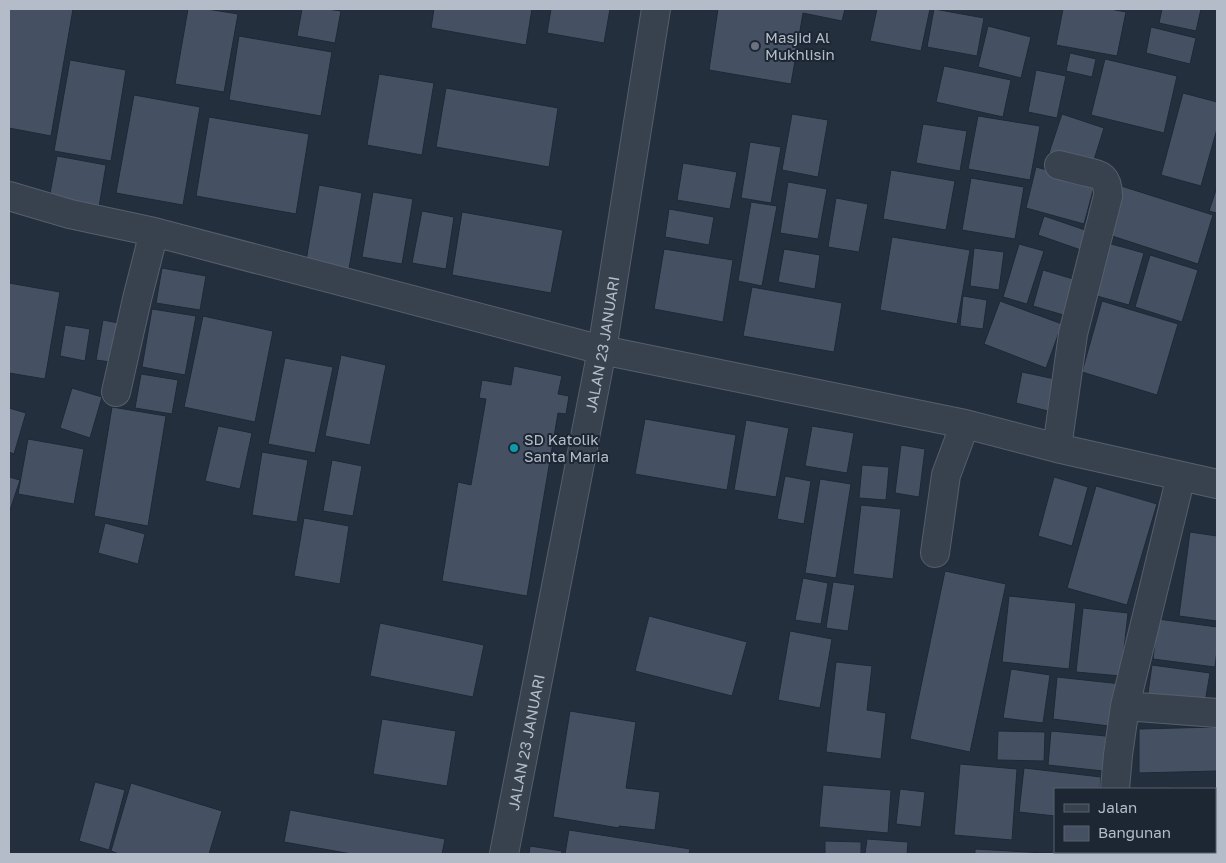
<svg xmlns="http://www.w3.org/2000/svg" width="1226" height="863" viewBox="0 0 1226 863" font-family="'Golos Text',sans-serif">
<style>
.building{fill:#455162;stroke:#1f2835}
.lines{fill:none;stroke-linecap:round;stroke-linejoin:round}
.minor-casing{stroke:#565f6c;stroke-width:30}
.tertiary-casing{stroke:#565f6c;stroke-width:30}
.minor{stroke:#38414e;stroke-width:28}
.tertiary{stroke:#38414e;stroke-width:28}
.worship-dot{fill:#6b7280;stroke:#1d2633;stroke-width:2}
.culture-dot{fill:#0f9aa8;stroke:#1d2633;stroke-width:2}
.labels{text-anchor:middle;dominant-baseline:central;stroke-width:4;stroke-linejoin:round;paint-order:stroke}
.poi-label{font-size:15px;fill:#b4bcc9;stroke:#1d2633;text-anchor:start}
.street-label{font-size:15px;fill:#b4bcc9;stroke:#1d2633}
</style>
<rect width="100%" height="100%" fill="#242f3e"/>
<!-- building -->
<path class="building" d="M9,9H73L51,136L9,128Z
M188,9H207L238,14L224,92L175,84Z
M302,9H327L341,11L335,43L297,36Z
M434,9H532L526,45L431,28Z
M551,9H610L604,43L547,33Z
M718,9H845L842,21L803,13L791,84L709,70Z
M877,9H930L921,51L870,41Z
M934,9L984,18L977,56L927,47Z
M1063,9H1110L1126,12L1117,56L1056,45Z
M1162,9H1201L1196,31L1159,23Z
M988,26L1031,37L1021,78L978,67Z
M1151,27L1196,38L1190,64L1146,53Z
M239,36L332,52L321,116L229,100Z
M1070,53L1096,59L1092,77L1066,71Z
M1105,59L1177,76L1164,133L1091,115Z
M70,60L126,70L111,161L54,151Z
M944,66L1011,80L1003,117L936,102Z
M1036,70L1066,76L1057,118L1028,112Z
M379,74L434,83L422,155L367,145Z
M446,88L558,108L549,167L436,147Z
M1183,93L1217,102V129L1201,186L1161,175Z
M134,95L200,107L183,205L116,193Z
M792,114L828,120L818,177L782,170Z
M1062,114L1104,128L1092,166L1049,153Z
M978,116L1040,126L1030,180L968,169Z
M209,117L309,134L296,214L196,196Z
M923,124L967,131L960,171L916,163Z
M750,142L781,147L771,203L741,198Z
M57,156L106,165L99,207L49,199Z
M683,163L737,172L730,209L677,200Z
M1036,167L1095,183L1084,224L1026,208Z
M891,170L955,181L946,230L883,219Z
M971,178L1024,187L1015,239L962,230Z
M788,182L827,189L818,239L780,233Z
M319,185L362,193L349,269L306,261Z
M1118,185L1213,215L1198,264L1103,233Z
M1217,187V213L1209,211Z
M373,192L413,199L402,264L362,257Z
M836,198L868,204L859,252L828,247Z
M751,202L777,206L762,286L738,281Z
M669,209L714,217L709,245L665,237Z
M422,211L454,217L446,269L412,263Z
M462,212L563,230L551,293L452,275Z
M1044,216L1088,231L1081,250L1038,235Z
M892,237L970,250L957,324L880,310Z
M1104,242L1144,253L1129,305L1090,294Z
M1019,244L1044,251L1027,304L1003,297Z
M974,248L1004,252L999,290L970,286Z
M664,249L733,260L723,322L654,309Z
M784,249L820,255L815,289L778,282Z
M1150,255L1198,270L1182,322L1135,307Z
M162,268L206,276L200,310L156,303Z
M1043,270L1080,281L1070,317L1033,306Z
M9,283L60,292L45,379L9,373Z
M752,287L842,303L834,352L743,336Z
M963,296L987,300L983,329L960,326Z
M1000,301L1062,324L1046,368L984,344Z
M1102,301L1178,324L1157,395L1082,372Z
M152,309L196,316L185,375L142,367Z
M203,316L273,331L255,422L184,407Z
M103,320L124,324L117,363L96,360Z
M65,325L90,329L85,361L60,356Z
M341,355L386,365L370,445L325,436Z
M285,358L333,367L315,453L268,444Z
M514,366L562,376L558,394L569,396L566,414L558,413L527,596L442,581L458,482L471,485L486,399L479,398L482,380L511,385Z
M1022,372L1055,379L1048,411L1016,403Z
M141,374L178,380L172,414L135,408Z
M72,388L102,397L90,438L60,428Z
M112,407L166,416L148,526L94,516Z
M9,408L26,413L14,454L9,452Z
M645,419L736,435L727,490L635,474Z
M746,420L789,428L776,497L734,490Z
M218,426L252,433L240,489L205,481Z
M812,426L854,433L847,473L805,466Z
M28,439L84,449L74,504L18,494Z
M901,445L925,449L919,497L895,493Z
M262,452L308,460L297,522L252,515Z
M332,460L362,466L353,516L323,511Z
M862,465L889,467L886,500L859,498Z
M785,476L811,481L804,524L777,519Z
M9,477L20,480L10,510H9Z
M1054,477L1088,487L1072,546L1038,536Z
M820,479L851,484L836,578L805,573Z
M1096,486L1157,504L1127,605L1067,588Z
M861,505L901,509L893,579L853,574Z
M304,518L349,526L340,584L294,576Z
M105,523L145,534L138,564L98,553Z
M1190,532L1217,536V621L1179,616Z
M945,571L1006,584L970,752L910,739Z
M803,578L828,583L821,624L795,620Z
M833,582L855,585L848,631L826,628Z
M1009,596L1076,603L1069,669L1002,662Z
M1083,608L1128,613L1121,676L1076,672Z
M649,616L747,642L732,696L635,671Z
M1158,619L1217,627V650L1215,667L1153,659Z
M380,623L484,645L473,697L370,676Z
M790,631L832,639L820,708L778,700Z
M836,662L872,666L867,710L886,713L881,759L826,752Z
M1152,665L1210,673L1204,708L1147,700Z
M1011,669L1050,675L1043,723L1003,718Z
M1057,677L1121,684L1117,727L1053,719Z
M570,711L636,722L626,788L660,792L655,830L619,826V828L553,817Z
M382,719L456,731L447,786L373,774Z
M1217,727V771L1139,773V729Z
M998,731L1045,732L1044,761L997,760Z
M1051,731L1106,736L1103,771L1048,765Z
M960,764L1017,769L1012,840L954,835Z
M1024,768L1101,777L1100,789H1055V816L1019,812Z
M95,782L125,790L109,850L79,841Z
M131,783L222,811L209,854H119L111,851Z
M823,785L891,790L888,833L819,827Z
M1165,787L1211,789H1165Z
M900,789L925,792L921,827L896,824Z
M1216,793H1217V847H1215Z
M290,810L445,839L442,854H352L284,842Z
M569,830L690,849L689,854H565Z
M867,839L908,842L907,854H865Z
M825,841L861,842V854H825Z
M530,846L562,851L561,854H529Z
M975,849L1045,853V854H975Z
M1134,852H1208V854H1134Z"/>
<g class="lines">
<!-- minor casing -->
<g class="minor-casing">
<path id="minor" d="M9,196L70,214L154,232L602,350L965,424L1057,448L1217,484
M116,392L137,299L154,232
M1057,448L1073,334L1108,196C1108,175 1100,175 1083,171C1075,169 1067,167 1059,165
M935,553L946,475L965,424
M1125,706L1217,713
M1115,789L1118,755L1125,706L1181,476
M1117,852L1119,854"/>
</g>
<!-- tertiary casing -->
<g class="tertiary-casing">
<g id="tertiary">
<path id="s1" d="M504,854L602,350L656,9"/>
</g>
</g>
<!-- minor -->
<use href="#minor" class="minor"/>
<!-- tertiary -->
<use href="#tertiary" class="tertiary"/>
</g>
<!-- markers -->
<circle class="worship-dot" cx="755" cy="46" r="5"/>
<circle class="culture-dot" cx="514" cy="448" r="5"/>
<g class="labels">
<!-- poi labels -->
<g class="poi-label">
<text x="765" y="37">Masjid Al<tspan x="765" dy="17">Mukhlisin</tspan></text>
<text x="524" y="439">SD Katolik<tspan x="524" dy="17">Santa Maria</tspan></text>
</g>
<!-- street labels -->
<g class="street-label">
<text stroke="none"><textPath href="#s1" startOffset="519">JALAN 23 JANUARI</textPath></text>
<text stroke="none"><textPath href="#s1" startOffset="114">JALAN 23 JANUARI</textPath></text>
</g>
</g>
<!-- border -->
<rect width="1226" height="863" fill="none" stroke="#b4bcc9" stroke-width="20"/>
<!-- legend -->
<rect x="1054" y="788" width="162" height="65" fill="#1d2633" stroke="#59626f"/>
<rect x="1064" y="804" width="25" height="8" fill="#38414e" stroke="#59626f"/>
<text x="1098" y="813" font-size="15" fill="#b4bcc9">Jalan</text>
<rect x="1064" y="826" width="25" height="15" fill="#455162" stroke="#59626f"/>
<text x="1098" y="838" font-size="15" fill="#b4bcc9">Bangunan</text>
</svg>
